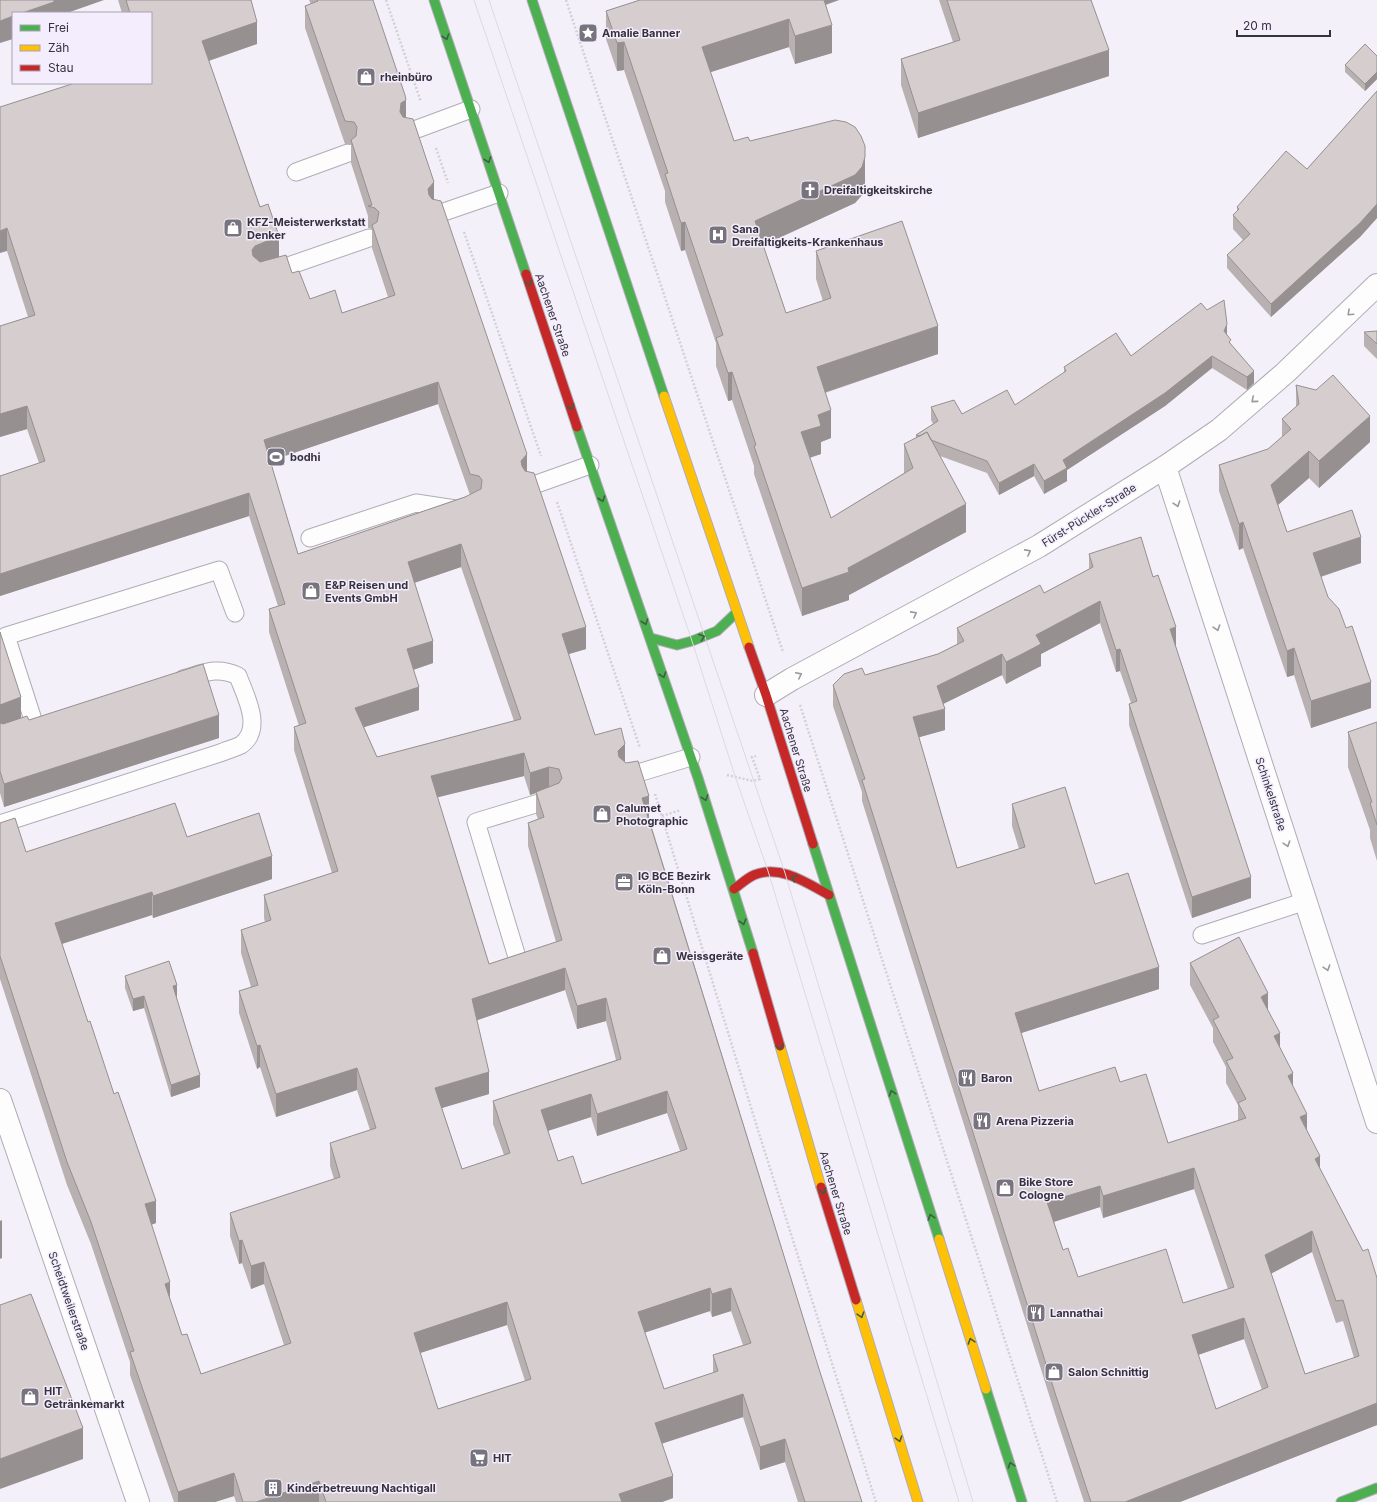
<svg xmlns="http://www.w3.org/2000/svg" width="1377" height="1502" viewBox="0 0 1377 1502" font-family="Inter,sans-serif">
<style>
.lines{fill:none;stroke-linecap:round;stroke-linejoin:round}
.lane-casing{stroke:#b0acb5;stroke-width:19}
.street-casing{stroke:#b0acb5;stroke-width:24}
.fast-casing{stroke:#b0acb5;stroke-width:11}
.slow-casing{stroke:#b0acb5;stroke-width:11}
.jam-casing{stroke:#b0acb5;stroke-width:11}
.path{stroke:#d2d0d5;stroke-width:2.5;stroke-dasharray:2 2;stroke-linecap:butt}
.lane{stroke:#fdfdfe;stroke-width:17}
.street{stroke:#fdfdfe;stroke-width:22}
.fast{stroke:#4caf50;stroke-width:9}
.slow{stroke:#ffc107;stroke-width:9}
.jam{stroke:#c62828;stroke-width:9}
.tram{stroke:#dbdbdd;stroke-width:1}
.wall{fill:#b8b0b1;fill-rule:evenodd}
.shaded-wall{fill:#969090}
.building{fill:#d6cdce;stroke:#969090;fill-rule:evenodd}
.oneway{stroke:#3e5e43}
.oneway2{stroke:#9a989d}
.labels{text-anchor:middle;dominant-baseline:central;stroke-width:3;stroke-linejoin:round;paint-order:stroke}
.poi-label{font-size:11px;font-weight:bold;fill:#36323c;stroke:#f3edfd;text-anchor:start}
.street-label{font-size:11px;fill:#36323c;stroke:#f3edfd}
</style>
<rect width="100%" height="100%" fill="#f4f0fa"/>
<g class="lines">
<!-- lane casing -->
<g class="lane-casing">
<path id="lane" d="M409,132L471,109
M296,172L348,153
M438,214L499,193
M268,273L369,238
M531,486L590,465
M310,538L416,503L462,510
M35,726L6,636L219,570L235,613
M628,776L691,757
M0,824L220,753C227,750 235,748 241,745C264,729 245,695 238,676C217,666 204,673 183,679
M1202,935L1306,901
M520,967L476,822L552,799"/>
</g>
<!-- street casing -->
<g class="street-casing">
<path id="street" d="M1165,467L1377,1122
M766,695L792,679L1039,546L1165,467L1219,430L1285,373L1377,285
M0,1100L138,1502"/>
</g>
<!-- fast casing -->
<g class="fast-casing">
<path id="fast" d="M434,0L526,274
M532,0L664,396
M577,427L698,778L753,953
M651,638L677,645L692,641L717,631L736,613
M813,844L939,1239
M986,1389L1022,1502
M1341,1502L1377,1488"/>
</g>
<!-- slow casing -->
<g class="slow-casing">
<path id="slow" d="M664,396L749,647
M780,1046L821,1187
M939,1239L986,1389
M856,1300L918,1502"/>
</g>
<!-- jam casing -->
<g class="jam-casing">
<path id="jam" d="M526,274L577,427
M749,647L766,695L813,844
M734,889C741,884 747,878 754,875C780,864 807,883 829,895
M753,953L780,1046
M821,1187L856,1300"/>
</g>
<!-- path -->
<path class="path" d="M386,0L421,102
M566,0L783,652
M436,148L448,183
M464,232L541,456
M557,502L640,748
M800,705L1057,1502
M727,775L753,781L760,779L752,757L756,756
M655,794L757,1127L876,1502
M662,816L681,810"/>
<!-- lane -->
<use href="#lane" class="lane"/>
<!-- street -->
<use href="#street" class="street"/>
<!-- fast -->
<use href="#fast" class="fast"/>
<!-- slow -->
<use href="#slow" class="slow"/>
<!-- jam -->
<use href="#jam" class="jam"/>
<!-- tram -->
<path class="tram" d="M474,0L692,641L735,776L768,871L959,1502
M489,0L785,873L973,1502"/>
</g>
<!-- wall -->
<path class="wall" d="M118,0H251L257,44L209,61L260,207L279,257L292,273L310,299L342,313L388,297L372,248V229L368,228V216L351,163V145L345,144L305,28V6L311,4L309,0H373L406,118L527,472L586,649L569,654L595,735L625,763L649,818L819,1369L862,1502H798L785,1462L760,1470L743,1417L662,1443L673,1498L662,1502H236L234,1496L215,1502H174L130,1375V1362L91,1244L67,1185L0,979V823L26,852L187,837L272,879L153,918L152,915L62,944L88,1022L156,1223L151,1225L170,1301L182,1335L201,1374L284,1345L264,1284L251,1289L242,1263L239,1264L230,1236V1213L334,1179L330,1166V1143L370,1130L357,1090L276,1117L260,1067L257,1069L239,1013V991L251,987L241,953V930L265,922L264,918V895L332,873L294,750V727L299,726L269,632V609L278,606L249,516L0,596V476L39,463L27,429L0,437V326L28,317L7,251L0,107L151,83V13H122ZM438,404L470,495L298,554L270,461ZM461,567L514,721L377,757L364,727L419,710L413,670L433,663L414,583ZM524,776L530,795L536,793V814L538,819L528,823V846L556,942L489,964L437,797ZM565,990L577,1029L606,1021L616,1060L493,1101V1124L504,1155L462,1169L442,1108L489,1094L477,1020ZM667,1113L680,1151L582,1184L558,1161L548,1131L591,1117L597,1136ZM710,1311L712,1317L731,1311L743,1345L713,1355V1373L664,1389L644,1332ZM507,1325L525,1381L438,1409L420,1353Z
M640,0H839L826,5L832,53L795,64L789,47L710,72L734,141H750L865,185L862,195L855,203L763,245L786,313L823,301L816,279V251L938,354L825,393L831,438L821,442V454L810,458L831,518L904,473V444L916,438V435L933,424L931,420V407L962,414L1015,405L1064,373V367L1131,356L1227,335L1231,345L1254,383L1247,390L1212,368L1165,406L1067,470V481L1044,494L1034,476L999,495L987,473L940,456L966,532L849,595V600L802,616L754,474V466L732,400L728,401L716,366V343L685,250L681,251L665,202V191L624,70L617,71L606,39V11Z
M939,0H1091L1109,76L918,138L901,85V59L953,42Z
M1377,56V79L1365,91L1345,72V65Z
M1377,91V218L1360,237L1271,317L1227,268V255L1243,240L1233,229V215L1237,211V207L1307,169Z
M1377,331V359L1364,346V332Z
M1296,385L1370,442L1319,488L1309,478L1278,505L1287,532L1361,563L1321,577L1328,597L1371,708L1311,728L1294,675L1287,677L1243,548L1239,550L1219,491V465L1268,449L1282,437V419L1296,407Z
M1089,554L1176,647L1251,898L1192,918L1129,725V704L1131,703L1120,671L1116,672L1100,623L1041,654V666L1024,674L1006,684L1002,675L943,704L945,730L919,737L957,868L1019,849L1012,826V804L1095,884L1159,989L1021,1033L1039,1091L1120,1082L1168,1143L1238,1121V1105L1226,1083V1067L1213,1042V1028L1190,985V963L1268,1012L1280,1048L1320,1170L1377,1278V1425L1180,1502H1084L1056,1417L862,801V792L833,706V685L865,675L938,654L957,644V628L1044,593L1089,569ZM1194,1189L1228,1289L1183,1303L1078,1277L1063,1250L1054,1222L1100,1207L1103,1218ZM1312,1252L1336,1323L1343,1321L1354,1358L1305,1374L1271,1273ZM1244,1339L1262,1390L1216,1409L1198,1355Z
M0,632L21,718L29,720L219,738L4,807L0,793Z
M1377,722V861L1370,838V830L1348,767V732Z
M125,976L177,997H176L200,1087L171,1097L144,1008L133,1011L125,988Z"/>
<!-- shaded-wall -->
<path class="shaded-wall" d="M52,0H104L67,13H22Z
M818,0H839L818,7Z
M13,16V39L0,43V21Z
M789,19V47L702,75V47Z
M257,22V44L202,63V41Z
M832,25V53L795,64V36Z
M624,42V70L617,71V43Z
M1109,50V76L918,138V113Z
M1377,72V79L1365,91V84Z
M406,100V122L400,112L401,103Z
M865,157V185L862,195L855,203L755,249V221Z
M434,182V205L428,212V189Z
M1377,204V218L1360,237L1271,317V304Z
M685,222V250L681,251V223Z
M7,228V251L0,253V231Z
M279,236V258L252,273V250L255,246Z
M1227,324V336L1224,331Z
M938,326V354L817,395V367Z
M1212,356V368L1165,406L1067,470V481L1044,494V481L1063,460Z
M1254,371V383L1247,390V377Z
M732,372V400L728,401V373Z
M438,382V404L264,463V440Z
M27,406V429L0,437V414Z
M831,410V438L821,442V454L801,460V432L818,415Z
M1370,416V442L1319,488V461Z
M1309,451V478L1271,511V485Z
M527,454V477L521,484V461Z
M1034,464V476L999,495V483Z
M249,493V516L0,596V574Z
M966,504V532L849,595V600L802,616V588L848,568Z
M1243,522V548L1239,550V524Z
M1361,537V563L1313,579V553Z
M461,544V567L408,585V562Z
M1100,601V623L1041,654V666L1006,684V662L1036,635Z
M586,627V649L562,656V634Z
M1176,627V649L1170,629Z
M433,641V663L407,672V649Z
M1294,648V675L1287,677V651Z
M1120,649V671L1116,672V650Z
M1002,654V675L937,707V686Z
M1371,682V708L1311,728V701Z
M419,687V710L355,730V708Z
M21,697V720L0,727V705Z
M945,709V730L913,739V717Z
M219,715V738L4,807V784Z
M625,744V766L618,773V751Z
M524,753V776L431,799V776Z
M549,767V789L536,792V793L530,795V773Z
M649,796V818L642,821V798Z
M272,856V879L153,918V896Z
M1251,877V898L1192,918V897Z
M152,892V915L55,946V923Z
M1159,967V989L1015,1035V1013Z
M565,968V990L472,1022V999Z
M177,985V997L173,998V986Z
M1268,993V1015L1261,997Z
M144,996V1008L133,1011V999Z
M606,998V1021L577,1029V1006Z
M1280,1033V1054L1274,1036Z
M260,1045V1067L257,1069V1046Z
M357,1068V1090L276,1117V1094Z
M489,1072V1094L435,1110V1088Z
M1293,1073V1095L1288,1076Z
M200,1075V1087L171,1097V1085Z
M667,1091V1113L597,1136V1114Z
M591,1094V1117L541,1133V1110Z
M1307,1114V1135L1300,1117Z
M1320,1156V1178L1315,1159Z
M1194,1168V1189L1103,1218V1196Z
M1100,1186V1207L1047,1224V1202Z
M156,1201V1223L145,1227V1204Z
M2,1220V1258L0,1259V1221Z
M1312,1231V1252L1265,1277V1255Z
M242,1240V1263L239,1264V1241Z
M264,1262V1284L251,1289V1266Z
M170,1282V1305L165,1284Z
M710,1288V1311L638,1335V1312Z
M731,1288V1311L712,1317V1294Z
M507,1302V1325L414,1355V1333Z
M1244,1318V1339L1192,1357V1335Z
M743,1394V1417L655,1446V1423Z
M1377,1403V1425L1180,1502H1125Z
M83,1428V1459L0,1489V1459Z
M785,1439V1462L760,1470V1447Z
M234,1473V1496L215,1502H178V1492Z
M673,1476V1498L662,1502H619V1494Z
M319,1481V1502H256Z"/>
<!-- building -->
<path class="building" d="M0,0H54V2L22,13H13V16L0,21Z
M126,0H251L257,22L202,41L260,207L268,204L279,236L255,246L252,250L253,256L260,262L286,255L292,273L299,271L310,299L335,290L342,313L395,295L372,225L377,222L379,212L375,208L368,206L372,205L351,140L356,136L357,127L354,122L345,121L305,6L318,1L317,0H373L405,95L406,100L401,103L400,112L403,117L413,119L434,182L428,189L429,195L432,199L441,201L527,454L521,461L522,466L525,471L534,473L586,627L562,634L595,735L621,728L625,744L618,751L619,757L626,763L638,761L649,796L642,798L819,1369L862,1502H805L785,1439L760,1447L743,1394L655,1423L673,1476L619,1494L622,1502H326L319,1481L256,1502H243L234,1473L178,1492L130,1352L134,1351L91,1222L67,1162L0,956V823L15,818L26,852L175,803L187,837L259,813L272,856L153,896L152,892L55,923L88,1022L90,1021L114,1094L118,1092L156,1201L145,1204L170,1282L165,1284L182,1335L187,1334L201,1374L291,1343L264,1262L251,1266L242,1240L239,1241L230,1213L340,1177L330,1143L376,1128L357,1068L276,1094L260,1045L257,1046L239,991L258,985L241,930L271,920L264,895L338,871L294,727L306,723L269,609L285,604L249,493L0,574V476L45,461L27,406L0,414V326L35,315L7,228L0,231V107L75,83H151V13H130ZM438,382L470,474L479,476L482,480L481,489L465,497L298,554L264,440ZM461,544L521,719L377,757L355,708L419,687L407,649L433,641L408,562ZM524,753L530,773L549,767L559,769L562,778L559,783L536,792L544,817L528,823L562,940L489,964L431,776ZM565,968L577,1006L606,998L621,1059L493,1101L510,1153L462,1169L435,1088L489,1072L472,999ZM667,1091L687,1149L582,1184L573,1156L558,1161L541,1110L591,1094L597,1114ZM710,1288L712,1294L731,1288L751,1343L713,1355L718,1371L664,1389L638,1312ZM507,1302L531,1379L438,1409L414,1333Z
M640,0H824L832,25L795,36L789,19L702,47L734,141L748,137L750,141L835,120L846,122L855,127L861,136L865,146V157L862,167L855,175L755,221L786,313L831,298L816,251L902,221L938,326L817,367L831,410L818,415L821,426L801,432L831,518L913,468L904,444L927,432L966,504L848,568L849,572L802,588L754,446L756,445L732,372L728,373L716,338L723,335L685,222L681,223L665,174L668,173L624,42L617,43L606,11Z
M947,0H1091L1109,50L918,113L901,59L960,40Z
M1365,44L1377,56V72L1365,84L1345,65Z
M1377,91V204L1360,223L1271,304L1227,255L1250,234L1233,215L1239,209L1237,207L1286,151L1307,169Z
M1224,300L1227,324L1224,331L1231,340L1229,342L1254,371L1247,377L1212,356L1165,393L1063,460L1067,468L1044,481L1034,464L999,483L987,461L931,440L927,432L920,436L916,435L938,421L931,407L954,400L962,414L1007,390L1015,405L1066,371L1064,367L1116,333L1131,356L1201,303L1207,310Z
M1377,331V344L1364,332Z
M1333,375L1370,416L1319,461L1309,451L1271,485L1287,532L1352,510L1361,537L1313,553L1328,597L1339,609L1346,628L1352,626L1371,682L1311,701L1294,648L1287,651L1243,522L1239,524L1219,465L1268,449L1291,429L1282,419L1299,404L1296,385L1316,390Z
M1141,537L1153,577L1158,575L1176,627L1170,629L1251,877L1192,897L1129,704L1137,701L1120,649L1116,650L1100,601L1036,635L1041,644L1024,653L1006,662L1002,654L937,686L945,709L913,717L957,868L1025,847L1012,804L1065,787L1095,884L1128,873L1159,967L1015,1013L1039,1091L1115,1067L1120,1082L1146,1074L1168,1143L1246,1118L1238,1103L1246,1099L1226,1061L1233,1058L1213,1020L1219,1017L1190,963L1239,937L1268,993L1261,997L1280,1033L1274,1036L1293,1073L1288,1076L1307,1114L1300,1117L1320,1156L1315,1159L1363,1251L1368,1249L1377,1278V1403L1125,1502H1091L1056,1396L862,780L865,779L833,685L844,674L862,668L865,675L938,654L964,641L957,628L1040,585L1044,593L1093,567L1089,554ZM1194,1168L1234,1287L1183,1303L1166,1249L1078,1277L1068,1248L1063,1250L1047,1202L1100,1186L1103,1196ZM1312,1231L1336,1301L1343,1300L1359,1356L1305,1374L1265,1255ZM1244,1318L1268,1387L1216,1409L1192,1335Z
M0,632L21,697L0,705Z
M203,664L219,715L4,784L0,771V723L3,724L27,716L29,720Z
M1377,722V825L1370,803L1372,802L1348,732Z
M169,961L177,985L173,986L200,1075L171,1085L144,996L133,999L125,976Z
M31,1294L83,1428L0,1459V1305Z"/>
<!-- one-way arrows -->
<defs><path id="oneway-chevron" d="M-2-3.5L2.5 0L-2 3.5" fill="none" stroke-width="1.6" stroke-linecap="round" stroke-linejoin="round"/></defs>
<g class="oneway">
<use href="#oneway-chevron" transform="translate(446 37) rotate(71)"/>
<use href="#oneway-chevron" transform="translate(488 160) rotate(71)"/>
<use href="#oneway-chevron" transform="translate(529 283) rotate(71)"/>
<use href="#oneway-chevron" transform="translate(571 407) rotate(71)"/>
<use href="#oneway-chevron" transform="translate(602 499) rotate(71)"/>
<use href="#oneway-chevron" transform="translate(645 622) rotate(71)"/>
<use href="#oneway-chevron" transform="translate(702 637) rotate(-20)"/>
<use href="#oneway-chevron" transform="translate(663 675) rotate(71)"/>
<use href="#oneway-chevron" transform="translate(705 798) rotate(72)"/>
<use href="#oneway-chevron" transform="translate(794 878) rotate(-154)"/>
<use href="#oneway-chevron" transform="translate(743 922) rotate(74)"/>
<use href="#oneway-chevron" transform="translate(780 1047) rotate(74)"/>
<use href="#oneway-chevron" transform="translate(892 1093) rotate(-108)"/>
<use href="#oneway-chevron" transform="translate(823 1191) rotate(73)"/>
<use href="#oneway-chevron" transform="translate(931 1217) rotate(-108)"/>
<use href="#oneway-chevron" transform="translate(861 1315) rotate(73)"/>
<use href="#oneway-chevron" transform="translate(971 1341) rotate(-108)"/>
<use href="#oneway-chevron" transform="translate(899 1439) rotate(73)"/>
<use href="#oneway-chevron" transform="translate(1011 1465) rotate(-108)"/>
</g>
<g class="oneway2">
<use href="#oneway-chevron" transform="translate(1350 313) rotate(137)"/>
<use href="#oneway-chevron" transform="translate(1254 400) rotate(139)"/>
<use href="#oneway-chevron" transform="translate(1177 504) rotate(72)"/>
<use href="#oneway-chevron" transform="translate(1028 552) rotate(-28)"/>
<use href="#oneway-chevron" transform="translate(914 614) rotate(-28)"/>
<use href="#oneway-chevron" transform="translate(1217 628) rotate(72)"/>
<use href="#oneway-chevron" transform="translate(799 675) rotate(-27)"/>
<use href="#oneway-chevron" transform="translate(1287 844) rotate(72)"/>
<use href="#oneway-chevron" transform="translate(1327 968) rotate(72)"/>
</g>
<!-- icons -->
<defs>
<g id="sight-square" transform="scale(1)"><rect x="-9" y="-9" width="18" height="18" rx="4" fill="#78747e" stroke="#f3edfd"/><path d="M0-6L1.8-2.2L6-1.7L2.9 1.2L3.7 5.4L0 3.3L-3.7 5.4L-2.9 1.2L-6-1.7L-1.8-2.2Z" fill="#fff"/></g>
<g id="shop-square" transform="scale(1)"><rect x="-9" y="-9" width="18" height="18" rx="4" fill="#78747e" stroke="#f3edfd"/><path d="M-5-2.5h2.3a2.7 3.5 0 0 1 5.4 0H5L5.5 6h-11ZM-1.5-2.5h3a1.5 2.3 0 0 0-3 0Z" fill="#fff"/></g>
<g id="church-square" transform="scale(1)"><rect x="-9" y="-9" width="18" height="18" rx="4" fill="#78747e" stroke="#f3edfd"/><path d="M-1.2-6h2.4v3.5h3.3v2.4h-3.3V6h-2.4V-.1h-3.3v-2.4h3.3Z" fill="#fff"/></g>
<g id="hospital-square" transform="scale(1)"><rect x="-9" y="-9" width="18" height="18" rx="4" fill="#78747e" stroke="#f3edfd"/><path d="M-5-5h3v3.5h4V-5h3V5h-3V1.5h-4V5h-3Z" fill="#fff"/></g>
<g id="stadium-square" transform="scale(1)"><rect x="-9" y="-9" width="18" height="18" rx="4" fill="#78747e" stroke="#f3edfd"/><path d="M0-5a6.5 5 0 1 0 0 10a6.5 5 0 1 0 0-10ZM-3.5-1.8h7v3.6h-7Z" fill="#fff"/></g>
<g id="office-square" transform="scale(1)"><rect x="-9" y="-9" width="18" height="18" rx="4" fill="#78747e" stroke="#f3edfd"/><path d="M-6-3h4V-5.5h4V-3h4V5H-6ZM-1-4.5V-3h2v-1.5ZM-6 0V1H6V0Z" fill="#fff"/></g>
<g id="restaurant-square" transform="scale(1)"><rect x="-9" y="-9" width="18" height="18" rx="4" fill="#78747e" stroke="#f3edfd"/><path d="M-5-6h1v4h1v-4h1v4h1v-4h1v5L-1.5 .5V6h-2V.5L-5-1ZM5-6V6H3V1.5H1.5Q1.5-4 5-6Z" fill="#fff"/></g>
<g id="supermarket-square" transform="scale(1)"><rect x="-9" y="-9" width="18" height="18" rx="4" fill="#78747e" stroke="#f3edfd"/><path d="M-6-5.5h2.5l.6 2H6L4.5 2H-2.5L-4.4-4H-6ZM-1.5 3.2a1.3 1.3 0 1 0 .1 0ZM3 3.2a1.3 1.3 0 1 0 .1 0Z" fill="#fff"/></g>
<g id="building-square" transform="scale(1)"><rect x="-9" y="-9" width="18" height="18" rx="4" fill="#78747e" stroke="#f3edfd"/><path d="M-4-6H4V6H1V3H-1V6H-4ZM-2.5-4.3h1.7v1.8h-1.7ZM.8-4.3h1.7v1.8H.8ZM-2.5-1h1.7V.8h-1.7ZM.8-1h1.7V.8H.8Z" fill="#fff"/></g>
</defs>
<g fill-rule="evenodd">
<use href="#sight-square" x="588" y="33"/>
<use href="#shop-square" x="366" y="77"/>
<use href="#church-square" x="810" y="190"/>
<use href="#shop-square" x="233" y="228"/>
<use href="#hospital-square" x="718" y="235"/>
<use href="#stadium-square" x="276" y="457"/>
<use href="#shop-square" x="311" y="591"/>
<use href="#shop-square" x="602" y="814"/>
<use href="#office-square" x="624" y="882"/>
<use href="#shop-square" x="662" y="956"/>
<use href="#restaurant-square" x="967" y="1078"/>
<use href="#restaurant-square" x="982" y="1121"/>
<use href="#shop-square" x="1005" y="1188"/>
<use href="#restaurant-square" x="1036" y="1313"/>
<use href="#shop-square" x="1054" y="1372"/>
<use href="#shop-square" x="30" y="1397"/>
<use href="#supermarket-square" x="479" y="1458"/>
<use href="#building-square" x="273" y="1488"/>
</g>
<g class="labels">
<!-- poi labels -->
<g class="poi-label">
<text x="602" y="33">Amalie Banner</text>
<text x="380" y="77">rheinbüro</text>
<text x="824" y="190">Dreifaltigkeitskirche</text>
<text x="247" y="222">KFZ-Meisterwerkstatt<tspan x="247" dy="13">Denker</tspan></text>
<text x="732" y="229">Sana<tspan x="732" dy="13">Dreifaltigkeits-Krankenhaus</tspan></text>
<text x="290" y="457">bodhi</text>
<text x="325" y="585">E&amp;P Reisen und<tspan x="325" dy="13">Events GmbH</tspan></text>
<text x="616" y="808">Calumet<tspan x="616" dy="13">Photographic</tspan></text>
<text x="638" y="876">IG BCE Bezirk<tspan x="638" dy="13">Köln-Bonn</tspan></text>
<text x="676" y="956">Weissgeräte</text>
<text x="981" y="1078">Baron</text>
<text x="996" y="1121">Arena Pizzeria</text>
<text x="1019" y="1182">Bike Store<tspan x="1019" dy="13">Cologne</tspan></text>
<text x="1050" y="1313">Lannathai</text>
<text x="1068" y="1372">Salon Schnittig</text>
<text x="44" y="1391">HIT<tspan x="44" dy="13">Getränkemarkt</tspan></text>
<text x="493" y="1458">HIT</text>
<text x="287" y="1488">Kinderbetreuung Nachtigall</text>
</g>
<!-- street labels -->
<g class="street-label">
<text transform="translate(553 315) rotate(71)">Aachener Straße</text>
<text transform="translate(1089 515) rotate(-32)">Fürst-Pückler-Straße</text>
<text transform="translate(796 750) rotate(73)">Aachener Straße</text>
<text transform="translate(1271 794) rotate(72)">Schinkelstraße</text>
<text transform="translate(836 1193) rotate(73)">Aachener Straße</text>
<text transform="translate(69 1301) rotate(71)">Scheidtweilerstraße</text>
</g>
</g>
<!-- legend -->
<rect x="12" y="12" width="140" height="72" fill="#f3edfd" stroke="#a7a2b0"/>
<rect x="20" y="25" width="20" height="6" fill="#4caf50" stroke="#a7a2b0"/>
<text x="48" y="32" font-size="12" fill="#36323c">Frei</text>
<rect x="20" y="45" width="20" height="6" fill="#ffc107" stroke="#a7a2b0"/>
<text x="48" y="52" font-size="12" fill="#36323c">Zäh</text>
<rect x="20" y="65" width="20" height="6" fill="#c62828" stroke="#a7a2b0"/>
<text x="48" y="72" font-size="12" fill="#36323c">Stau</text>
<!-- scale -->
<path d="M1237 30v6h93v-6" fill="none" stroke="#36323c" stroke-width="2"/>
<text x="1243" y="30" font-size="12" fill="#36323c" stroke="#f3edfd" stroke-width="3" paint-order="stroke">20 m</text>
</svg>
